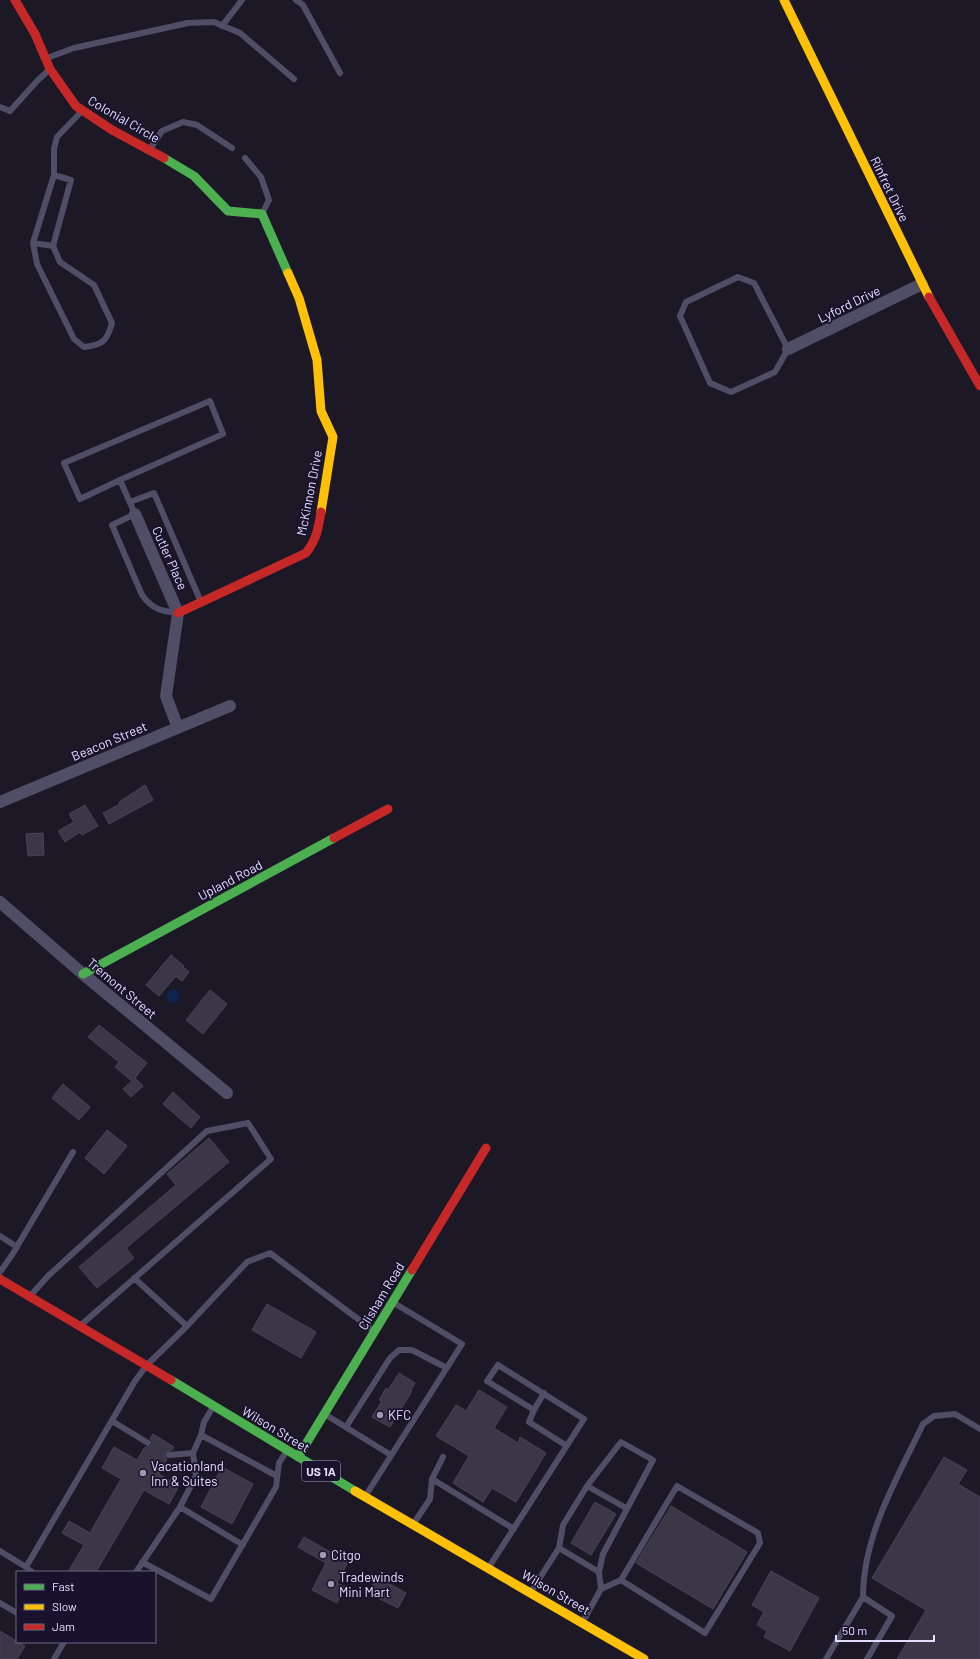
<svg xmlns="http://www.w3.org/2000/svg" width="980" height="1659" viewBox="0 0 980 1659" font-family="Barlow,sans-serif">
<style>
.water{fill:#0f224b}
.building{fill:#3b3747;stroke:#494358}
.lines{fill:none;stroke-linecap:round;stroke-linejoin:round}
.lane{stroke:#504e66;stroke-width:6}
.street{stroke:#504e66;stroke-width:12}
.fast{stroke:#4caf50;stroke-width:9}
.slow{stroke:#ffc107;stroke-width:9}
.jam{stroke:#c62828;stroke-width:9}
.poi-dot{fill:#9d99b2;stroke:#18122c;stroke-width:1.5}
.labels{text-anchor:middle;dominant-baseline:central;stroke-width:3.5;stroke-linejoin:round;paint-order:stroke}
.shield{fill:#18122c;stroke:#a6a1bf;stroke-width:1}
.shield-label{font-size:12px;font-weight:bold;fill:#e3defe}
.street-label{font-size:13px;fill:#e3defe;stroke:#18122c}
.poi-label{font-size:13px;fill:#e3defe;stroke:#18122c;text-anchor:start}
</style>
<rect width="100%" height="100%" fill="#1c1826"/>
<!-- water -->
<path class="water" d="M166 996a7 7 0 1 1 14 0a7 7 0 1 1-14 0Z"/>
<!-- building -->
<path class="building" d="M145,785L153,800L109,824L103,813L120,804L119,802Z
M85,805L98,826L82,835L80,832L65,842L58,831L74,822L69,814Z
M43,833L44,855L28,856L26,834Z
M171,955L184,966L183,967L189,972L182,981L176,976L159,996L146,985Z
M210,990L227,1004L203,1034L186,1020Z
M99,1025L147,1063L134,1079L135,1078L143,1086L131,1097L123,1089L132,1081L115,1067L119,1062L88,1037Z
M63,1084L90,1107L79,1120L52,1098Z
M173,1092L200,1117L191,1128L163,1104Z
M107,1130L127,1146L104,1174L85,1158Z
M209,1138L229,1162L126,1248L134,1258L97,1288L79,1267L176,1185L167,1174Z
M267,1304L316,1332L301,1358L252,1330Z
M399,1373L415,1383L411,1390L412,1391L390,1427L372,1417L382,1401L379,1400L386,1388L388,1390Z
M479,1390L507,1407L494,1428L518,1443L520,1437L546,1453L516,1502L492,1488L483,1502L453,1483L469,1456L436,1436L456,1405L466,1411Z
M153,1434L174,1447L172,1450L165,1453V1456L167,1459L159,1474L179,1486L169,1504L144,1490L96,1572H68L84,1545L62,1533L69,1521L90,1533L121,1479L102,1468L114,1447L137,1460L145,1447H150L152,1445V1441L150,1439Z
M944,1457L967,1470L958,1484L980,1497V1659H897L926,1610L872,1578Z
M222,1467L253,1484L232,1524L201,1507Z
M595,1502L616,1514L591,1555L571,1543Z
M671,1506L747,1552L713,1609L636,1563Z
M304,1537L348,1562L337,1583L345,1587L337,1603L312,1590L326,1563L298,1547Z
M771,1571L819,1598L790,1651L764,1637L767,1631L757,1625L764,1612L752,1605Z
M377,1577L406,1593L398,1608L368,1593Z
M0,1631L25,1646L17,1659H0Z"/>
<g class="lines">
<!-- lane -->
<path class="lane" d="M296,0L303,5L340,73
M222,26L242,0
M47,58L74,48L188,23L214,22L240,33L294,79
M0,107L10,111L38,80L49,70
M150,149L162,131L183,122L197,125L232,148
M245,158L261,177L269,200L263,212
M54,175L71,180L53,246L60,262L94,285L112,323C107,341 103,345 84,347L74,339L37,264L33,243L54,175V149L57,137L81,112
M33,243L53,246
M738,277L754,283L788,349L775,372L731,392L710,383L680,316L686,302Z
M120,480L223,434L210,401L64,463L80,499L120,480L135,514L112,525L142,595C152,609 161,611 177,613
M130,502L154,493L201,602
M0,1236L17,1247
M0,1272L12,1255L73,1152
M31,1295L48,1276L207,1131L248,1123L271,1159L82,1324
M187,1326L247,1262L270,1253L374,1331
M534,1410L544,1393
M326,1415L391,1455
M112,1421L148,1443
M346,1427L390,1358L399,1350H412L447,1368
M201,1435L204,1422L213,1407
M169,1455L193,1453
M432,1479L514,1529
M587,1486L626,1508
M366,1495L462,1344L394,1303
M180,1507L243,1545
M414,1523L430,1499L432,1479L443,1457
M559,1548L599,1572
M0,1551L26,1567L135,1381L147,1365L187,1326L134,1278
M142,1562L211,1599L276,1487L279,1463L286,1452
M26,1567L32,1572
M489,1567L584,1419L498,1365L487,1381L534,1410L529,1422L567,1446
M136,1572L180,1507L196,1476L193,1453L201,1435L277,1476
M601,1589L621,1580L705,1633L760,1543L758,1533L677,1486L621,1580
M532,1590L559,1548L563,1525L587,1486L621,1442L653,1460L603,1554L599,1572L601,1589L583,1621
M863,1597C863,1535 897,1479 923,1424L934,1416L955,1414L980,1429
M0,1603L17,1613
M54,1659L64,1642
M826,1659L863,1597L892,1616L867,1659"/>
<!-- street -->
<path class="street" d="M788,349L922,284
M135,514L178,613L166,696L178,728
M0,802L230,706
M0,902L83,974L227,1093"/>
<!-- fast -->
<path class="fast" d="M164,158L194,176L228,211L262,214L288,273
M83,974L334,838
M171,1380L355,1491
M298,1457L412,1270"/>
<!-- slow -->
<path class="slow" d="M784,0L929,297
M288,273L299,298L317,360L321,411L333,437L321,512
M355,1491L644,1659"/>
<!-- jam -->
<path class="jam" d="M15,0L35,34L50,69L76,106L112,130L164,158
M929,297L980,386
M178,613L306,553C317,539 318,529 321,512
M334,838L388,809
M412,1270L486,1148
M0,1279L171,1380"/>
</g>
<!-- markers -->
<g class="poi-dot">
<circle cx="380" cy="1415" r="4"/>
<circle cx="143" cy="1473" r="4"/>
<circle cx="323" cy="1555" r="4"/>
<circle cx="331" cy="1584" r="4"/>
</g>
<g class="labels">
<!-- shield labels -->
<rect class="shield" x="302" y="1461" width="38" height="20" rx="3"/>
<g class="shield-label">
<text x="321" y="1471">US 1A</text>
</g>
<!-- street labels -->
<g class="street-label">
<text transform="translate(124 119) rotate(30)">Colonial Circle</text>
<text transform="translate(890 189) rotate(64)">Rinfret Drive</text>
<text transform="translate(849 304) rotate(-26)">Lyford Drive</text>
<text transform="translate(309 493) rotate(-79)">McKinnon Drive</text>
<text transform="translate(170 558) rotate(66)">Cutler Place</text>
<text transform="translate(109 741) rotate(-23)">Beacon Street</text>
<text transform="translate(230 880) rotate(-28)">Upland Road</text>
<text transform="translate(122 988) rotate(40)">Tremont Street</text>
<text transform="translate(381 1296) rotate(-59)">Clisham Road</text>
<text transform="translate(276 1429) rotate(31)">Wilson Street</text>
<text transform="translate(556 1592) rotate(30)">Wilson Street</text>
</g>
<!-- poi labels -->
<g class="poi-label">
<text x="388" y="1415">KFC</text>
<text x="151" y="1466">Vacationland<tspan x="151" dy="15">Inn &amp; Suites</tspan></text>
<text x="331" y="1555">Citgo</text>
<text x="339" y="1577">Tradewinds<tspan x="339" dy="15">Mini Mart</tspan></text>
</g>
</g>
<!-- legend -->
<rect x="16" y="1571" width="140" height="72" fill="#18122c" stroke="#696480"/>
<rect x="24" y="1584" width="20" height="6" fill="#4caf50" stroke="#696480"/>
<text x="52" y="1591" font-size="12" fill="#e3defe">Fast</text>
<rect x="24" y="1604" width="20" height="6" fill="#ffc107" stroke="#696480"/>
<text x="52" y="1611" font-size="12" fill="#e3defe">Slow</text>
<rect x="24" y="1624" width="20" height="6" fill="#c62828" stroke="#696480"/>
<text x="52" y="1631" font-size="12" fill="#e3defe">Jam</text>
<!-- scale -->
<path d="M836 1635v6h98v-6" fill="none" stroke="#e3defe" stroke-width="2"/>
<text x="842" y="1635" font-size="12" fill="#e3defe" stroke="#18122c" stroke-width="3" paint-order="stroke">50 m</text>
</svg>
